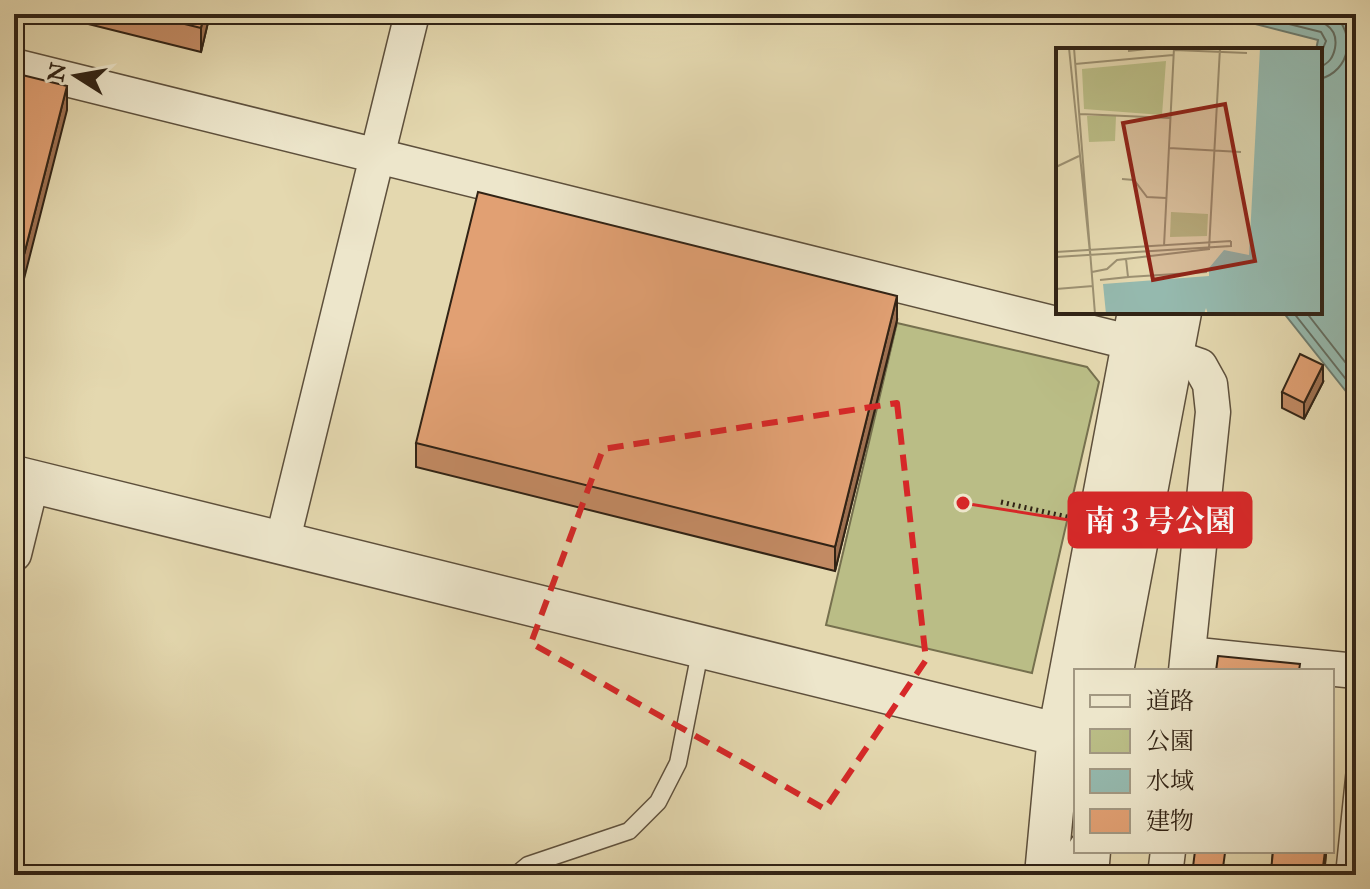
<svg xmlns="http://www.w3.org/2000/svg" width="1370" height="889" viewBox="0 0 1370 889" font-family="'IM FELL Great Primer','Noto Serif JP',serif">
<style>
.green{fill:#babd86;stroke:#76704e;stroke-width:2}
.water{fill:#95b9ae;stroke:#6d7d71;stroke-width:2}
.lines{fill:none;stroke-linecap:round;stroke-linejoin:round}
.shore{stroke:#636e62;stroke-width:2}
.service-casing{stroke:#5e503c;stroke-width:19}
.minor-casing{stroke:#5e503c;stroke-width:37}
.tertiary-casing{stroke:#5e503c;stroke-width:45}
.path{stroke:#312315;stroke-width:5;stroke-dasharray:2 4;stroke-linecap:butt}
.service{stroke:#ede6cb;stroke-width:16}
.minor{stroke:#ede6cb;stroke-width:34}
.tertiary{stroke:#ede6cb;stroke-width:42}
.wall{fill:#c28a63;stroke:#312315;stroke-width:2}
.shaded-wall{fill:#9e7050;stroke:#312315;stroke-width:2}
.building{fill:#e1a073;stroke:#312315;stroke-width:2}
.marked{fill:none;stroke:#d62828;stroke-width:6;stroke-dasharray:16 10;stroke-linejoin:round}
.inset-road{fill:none;stroke:#9c9071;stroke-width:2}
.view{fill:#8f2418;fill-opacity:0.15;stroke:#8f2418;stroke-width:4}
.inset-edge{fill:none;stroke:#312315;stroke-width:4}
.leader{fill:none;stroke:#d62828;stroke-width:3}
.callout-dot{fill:#d62828;stroke:#ede6cb;stroke-width:3}
.callout{fill:#d62828;stroke:#d62828;stroke-width:3}
.callout-label{font-size:30px;text-anchor:middle;font-weight:bold;fill:#fff}
</style>
<rect width="100%" height="100%" fill="#e4d8af"/>
<filter id="stains"><feTurbulence type="fractalNoise" baseFrequency=".0025" numOctaves="4"/><feColorMatrix values="0 0 0 0 .2 0 0 0 0 .09 0 0 0 0 .02 0 0 0 .5 -.17"/></filter>
<radialGradient id="worn" r=".72"><stop offset=".6" stop-color="#630" stop-opacity="0"/><stop offset="1" stop-color="#630" stop-opacity=".3"/></radialGradient>
<!-- green -->
<path class="green" d="M897,323L1087,367L1099,382L1032,673L826,625Z"/>
<!-- water -->
<path class="water" d="M1216,14H1356V404L1283,312H1320V50H1316L1318,40Z"/>
<g class="lines">
<!-- shore -->
<path class="shore" d="M1249,14L1321,32L1326,41L1320,56
M1291,14C1310,19 1340,20 1335,48C1333,58 1329,63 1320,67
M1320,79C1350,71 1357,34 1333,14
M1293,312L1356,392
M1306,312L1356,376"/>
<!-- service casing -->
<g class="service-casing">
<path id="service" d="M516,875L528,865L629,831L658,802L678,763L701,647
M1344,875L1356,759"/>
</g>
<!-- minor casing -->
<g class="minor-casing">
<path id="minor" d="M14,66L1133,343L1200,366L1210,384L1213,412L1186,671
M282,543L412,14
M14,554L32,481
M1188,654L1356,671
M1165,875L1168,851"/>
</g>
<!-- tertiary casing -->
<g class="tertiary-casing">
<path id="tertiary" d="M14,477L1076,739
M1112,671L1180,312
M1046,875L1059,735L1139,312
M1087,875L1089,851"/>
</g>
<!-- path -->
<path class="path" d="M1001,502L1067,517"/>
<!-- service -->
<use href="#service" class="service"/>
<!-- minor -->
<use href="#minor" class="minor"/>
<!-- tertiary -->
<use href="#tertiary" class="tertiary"/>
</g>
<!-- wall -->
<path class="wall" d="M48,14H210L201,52Z
M897,320L835,571L416,467V443Z
M1323,382L1304,419L1282,408V392Z
M1273,851H1326L1324,875H1271Z"/>
<!-- shaded-wall -->
<path class="shaded-wall" d="M204,14H210L201,52V28Z
M67,86V110L14,318V294Z
M897,296V320L835,571V547Z
M1323,365V382L1304,419V403Z
M1325,851H1326V855L1324,875H1322Z"/>
<!-- building -->
<path class="building" d="M144,14H204L201,28Z
M14,73L67,86L14,294Z
M478,192L897,296L835,547L416,443Z
M1300,354L1323,365L1304,403L1282,392Z
M1218,656L1300,664L1299,671H1216Z
M1195,851L1225,853L1222,875H1192Z
M1273,851H1325L1322,875H1306L1271,871Z"/>
<!-- marked area -->
<path class="marked" d="M897,403L926,660L825,809L531,643L603,449Z"/>
<!-- overview -->
<g transform="translate(1056 48)">
<rect width="266" height="266" fill="#e4d8af"/>
<path d="M110,13L106,67L28,61L26,21ZM60,68L59,93L33,94L31,68ZM115,164L152,166L151,188L114,189Z" fill="#babd86"/>
<path d="M204,0H266V266H152L150,260L148,266H50L47,236L153,228V220L168,202L193,207Z" fill="#95b9ae"/>
<path class="inset-road" d="M13,0L34,205M18,0L39,266M118,2L191,5M72,3L100,0M19,16L117,7M24,66L114,70M113,100L185,104M0,119L23,108M66,131L78,132L91,149L110,150M108,198L118,0M0,204L175,193M0,209L175,198V193M36,224L51,221L61,212L153,201L164,0M72,229L151,224M44,232L72,229L70,211M0,241L37,238"/>
<path class="view" d="M169,56L199,213L97,232L67,75Z"/>
<rect width="266" height="266" class="inset-edge"/>
</g>
<!-- callouts -->
<path class="leader" d="M963 503L1069 520"/>
<circle class="callout-dot" cx="963" cy="503" r="8"/>
<rect class="callout" x="1069" y="493" width="182" height="54" rx="8"/>
<g class="callout-label">
<text x="1160" y="531">南３号公園</text>
</g>
<!-- margin -->
<rect width="1370" height="889" fill="none" stroke="#e4d8af" stroke-width="48"/>
<rect x="16" y="16" width="1338" height="857" fill="none" stroke="#312315" stroke-width="4"/>
<rect x="24" y="24" width="1322" height="841" fill="none" stroke="#312315" stroke-width="2"/>
<!-- legend -->
<rect x="1074" y="669" width="260" height="184" fill="#ede6cb" stroke="#a29882" stroke-width="2"/>
<rect x="1090" y="695" width="40" height="12" fill="#ede6cb" stroke="#a29882" stroke-width="2"/>
<text x="1146" y="709" font-size="24" fill="#312315">道路</text>
<rect x="1090" y="729" width="40" height="24" fill="#babd86" stroke="#a29882" stroke-width="2"/>
<text x="1146" y="749" font-size="24" fill="#312315">公園</text>
<rect x="1090" y="769" width="40" height="24" fill="#95b9ae" stroke="#a29882" stroke-width="2"/>
<text x="1146" y="789" font-size="24" fill="#312315">水域</text>
<rect x="1090" y="809" width="40" height="24" fill="#e1a073" stroke="#a29882" stroke-width="2"/>
<text x="1146" y="829" font-size="24" fill="#312315">建物</text>
<!-- north arrow -->
<g transform="translate(76 76) rotate(281)" stroke="#ede6cb" stroke-width="6" paint-order="stroke">
<path d="M0-6L14 30L0 20L-14 30Z" fill="#312315"/>
<text y="-12" font-size="22" font-weight="bold" text-anchor="middle" fill="#312315">N</text>
</g>
<rect width="100%" height="100%" filter="url(#stains)"/>
<rect width="100%" height="100%" fill="url(#worn)"/>
</svg>
